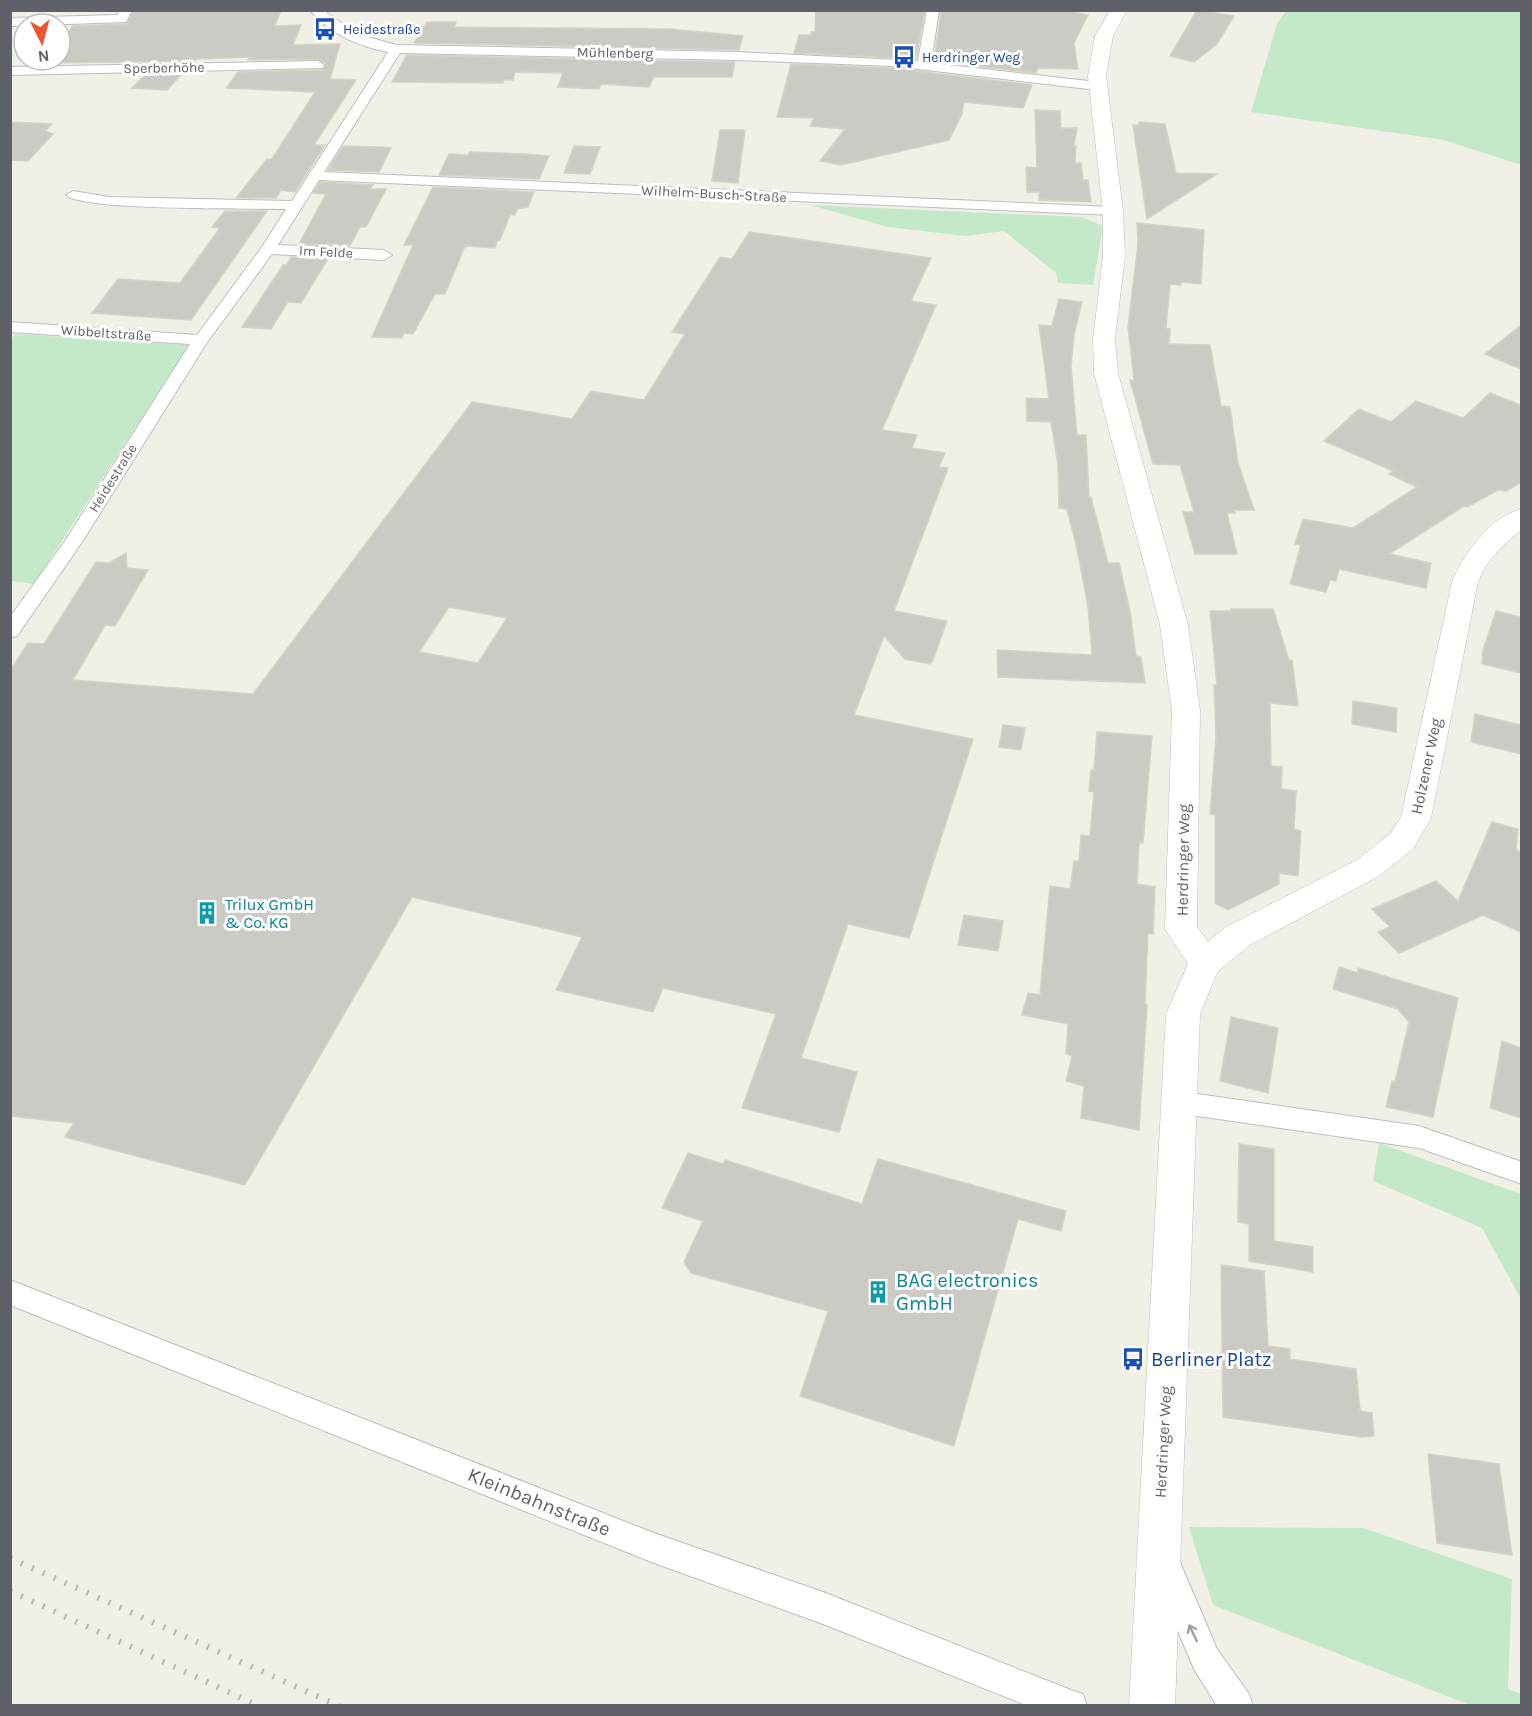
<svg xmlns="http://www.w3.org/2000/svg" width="1532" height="1716" viewBox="0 0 1532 1716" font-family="Karla,sans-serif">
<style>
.green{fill:#c3e9c8}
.building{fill:#cccac4;stroke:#d6d3c5;stroke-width:1.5;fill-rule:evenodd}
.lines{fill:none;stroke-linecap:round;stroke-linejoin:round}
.minor-casing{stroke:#bbbdc3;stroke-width:2}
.secondary-casing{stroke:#bcbec5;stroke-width:1}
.minor{fill:#fff;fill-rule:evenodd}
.secondary{fill:#fff;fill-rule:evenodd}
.rail{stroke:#b7b8b9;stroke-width:6;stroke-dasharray:2 10;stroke-linecap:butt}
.oneway{stroke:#9ea0a4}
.labels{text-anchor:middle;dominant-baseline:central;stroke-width:6;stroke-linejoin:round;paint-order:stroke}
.far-transit-label{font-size:14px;fill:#164399;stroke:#fff;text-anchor:start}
.far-street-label{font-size:14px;fill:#5e6168;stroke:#fff}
.street-label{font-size:16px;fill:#5e6168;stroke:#fff}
.culture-label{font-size:16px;fill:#0d838f;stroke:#fff;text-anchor:start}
.near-culture-label{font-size:20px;fill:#0d838f;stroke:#fff;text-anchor:start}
.near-transit-label{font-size:20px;fill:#164399;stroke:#fff;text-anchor:start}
.near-street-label{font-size:20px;fill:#5e6168;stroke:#fff}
</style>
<rect width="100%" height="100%" fill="#f1f0e7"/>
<!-- green -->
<path class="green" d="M1286,11H1521V165L1444,140L1251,112L1277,24Z
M810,205L1082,217L1103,226L1093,285L1058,283L1056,273L1004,231L966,236L888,227Z
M15,334L189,345L34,584L11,581V339Z
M1379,1143L1521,1194V1299L1482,1228L1373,1181Z
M1189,1527L1363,1528L1512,1579L1508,1689L1521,1694V1705H1470L1213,1605Z"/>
<!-- building -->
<path class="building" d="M134,10H281L275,26L301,25L293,45L340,44L330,79L356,80L314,145H325L295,192L281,190L276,198H236L267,159H272L315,92L226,88L238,72L323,70L325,63L318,59L248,60L250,57L197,59L194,61L52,63L53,60H60V48L72,26L126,24Z
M816,10H925L916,59L794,53L799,35H811V32H815Z
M941,10H1064L1088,15L1074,43L1078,69L1038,68L1036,73L934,61Z
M1197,10L1234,16L1217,44L1194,62L1170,56Z
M427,22H456L454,27L669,29L743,36L739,50L414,43Z
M407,55L735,62L732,77H654L649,87L601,84L599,89L558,87L563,73L515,72L513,80H504L503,83L392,82Z
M791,64L893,68L1032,85L1023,108L964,102L962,114L949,140L841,165L820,161L845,129L810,126L814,118L777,117Z
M183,73L167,90L132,88L146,74Z
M1035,110L1060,111L1061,128H1077L1074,146H1076L1075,163H1081L1083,180H1088L1091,202L1039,200V192H1027L1026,167L1037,168Z
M10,122L52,124L45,131L53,134L28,161L10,160Z
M1139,122L1165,124L1176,173L1217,174L1147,219L1133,125H1139Z
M720,130H745L738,183L712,181Z
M343,146L382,147L391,148L379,172L328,170Z
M574,146L600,147L590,174L564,173Z
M470,152L524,154L549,156L539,179L439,175L449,154L468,155Z
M320,182L373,185L370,189H386L366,227H360L350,246L299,244L326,194L313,193Z
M433,187L534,192L528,207L517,209L515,215H510L500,240L497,241L495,248L465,246L445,294H435L413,334L404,333L402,338L372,337L413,245H404Z
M225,211H267L191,320L92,313L118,279L180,283L220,228L212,227Z
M1137,223L1204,230L1201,284L1181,282V285L1170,284L1166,328L1170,329L1169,344L1210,345L1221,406L1230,407L1238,463L1254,510H1234L1235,513H1227L1237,554H1195L1183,512H1194L1180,465L1153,464L1130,380H1134L1128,327L1138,243Z
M749,232L931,258L911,301L936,305L882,430L917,435L912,448L945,453L939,467L948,468L894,611L947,621L933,660L930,664L905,659L884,636L854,715L973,739L909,938L848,924L801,1058L857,1072L839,1132L742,1108L776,1014L663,988L653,1012L556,990L582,937L412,897L245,1185L65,1137L74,1123L10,1116V671L28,643L44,644L96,562L109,563L126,553L127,568L148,570L115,626L105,625L73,680L253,694L472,402L572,419L591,391L644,400L685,334L672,332L720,257L732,259ZM449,607L507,618L478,663L419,652Z
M291,257L328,259L301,303L288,302L271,329L242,327L283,265H287Z
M1059,299L1082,302L1074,335L1071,367L1077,435H1086L1089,497H1091L1108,563H1119L1130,611L1136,656L1141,657L1145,683L998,677L997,650L1092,655L1088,606L1076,544L1067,509L1059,508L1058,465L1051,422L1027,421L1026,398L1049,399L1039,325L1052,326Z
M1521,325V369L1485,354Z
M1490,393L1521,405V482L1507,491L1498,490L1467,507L1464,506L1389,554L1431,563L1426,588L1339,569L1336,581L1330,580L1326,592L1290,584L1301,545L1295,544L1303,519L1353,528L1417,487L1389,474L1393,471L1324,441L1359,409L1391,422L1416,401L1463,418Z
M1231,609H1273L1289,660H1292L1298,706L1270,703L1271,766L1282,767L1281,789L1296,791L1294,829L1301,831L1298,876L1279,873V884L1228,910L1215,903V815L1210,814L1216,735L1214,685H1217L1210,611H1231Z
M1496,611L1521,617V673L1482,664L1483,650Z
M1353,701L1397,708L1396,732L1352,724Z
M1475,714L1521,725V754L1471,742Z
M1003,725L1025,728L1021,750L999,747Z
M1097,732L1152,736L1143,843H1139L1137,884L1155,887L1153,934L1148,933L1145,1004L1147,1005L1139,1130L1081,1118L1084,1086L1066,1081L1072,1056L1066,1054L1068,1024L1022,1015L1028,993L1040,995L1050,886L1070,889L1074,861H1079L1081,835L1090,836L1094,792L1089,791L1091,770H1094Z
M1492,822L1518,829L1516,850L1521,852V932L1483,915L1399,953L1378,932L1390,927L1372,909L1436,881L1458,901Z
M964,915L1003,921L998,951L958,945Z
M1339,967L1358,973V968L1458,998L1433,1117L1386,1107L1392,1081L1395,1082L1409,1022L1398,1009L1333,989Z
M1231,1017L1278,1028L1268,1093L1220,1081Z
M1502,1041L1521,1048V1118L1490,1108Z
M1239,1144L1274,1149V1241L1313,1247V1272L1249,1261V1224L1238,1222Z
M688,1153L723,1164L725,1160L862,1204L878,1159L1066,1211L1061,1231L1018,1219L954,1446L800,1396L828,1311L691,1273L684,1262L703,1221L662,1208Z
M1221,1265L1264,1271L1268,1346L1290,1349V1359L1356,1369L1360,1411L1372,1413L1374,1436L1361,1437L1223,1417Z
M1428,1454L1499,1464L1512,1555L1437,1543Z"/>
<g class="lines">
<!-- minor casing -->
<g class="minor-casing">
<path id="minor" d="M120,10H132L126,22L10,26V18L117,15Z
M310,10H323L357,34L396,45L736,52L918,61L927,10H939L931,63L1097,82L1104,86L1097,90L893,66L736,60L400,53L324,172L1113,207L1120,211L1113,215L319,180L278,245L384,250L392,255L384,260L272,254L208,341L82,542L17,636L10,638V617L65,541L190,344L10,332V322L197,335L262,247L286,209C254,208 81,211 66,195L73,191L109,197L292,201L388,52C358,46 330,34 310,10Z
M318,61L324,65L323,68L10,75V67Z
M1177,1091L1419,1126L1522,1162V1184L1419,1148L1177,1113L1168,1109L1164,1102L1168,1095Z
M10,1280L654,1533L823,1592L1071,1690L1083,1694L1087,1706H1028L823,1624L654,1563L10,1305Z
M1168,1555L1179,1560L1217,1649L1249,1694L1253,1706H1217L1195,1671L1152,1571L1157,1560Z"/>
</g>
<!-- secondary casing -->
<g class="secondary-casing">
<path id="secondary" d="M1110,10H1127L1113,36L1106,76L1123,211L1125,256L1115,339L1118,373L1188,625L1200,711L1197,927L1208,942L1226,927L1357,860L1391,833L1401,817L1452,582C1464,554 1489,517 1522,509V530C1501,545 1488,559 1478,582L1431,818L1413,849L1379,876L1250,945L1218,971L1200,1014L1175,1706H1129L1166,1014L1188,964L1165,929L1172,711L1160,625L1094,373L1093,339L1103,256V211L1088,76L1095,36Z"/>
</g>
<!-- minor -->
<use href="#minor" class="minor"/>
<!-- secondary -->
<use href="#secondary" class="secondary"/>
<!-- rail -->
<path class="rail" d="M10,1558L339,1706
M10,1591L259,1706"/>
</g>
<!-- one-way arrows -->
<defs><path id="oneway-shaft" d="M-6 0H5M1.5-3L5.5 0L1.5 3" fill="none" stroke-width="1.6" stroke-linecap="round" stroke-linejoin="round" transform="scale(1.5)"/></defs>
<use class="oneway" href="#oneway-shaft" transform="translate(1193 1633) rotate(-115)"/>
<!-- icons -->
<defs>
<g id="bus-bare" transform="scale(1.8)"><path d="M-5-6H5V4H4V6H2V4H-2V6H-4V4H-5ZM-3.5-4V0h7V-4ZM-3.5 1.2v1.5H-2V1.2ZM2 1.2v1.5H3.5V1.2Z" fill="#1a4fb4" stroke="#fff" stroke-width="2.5" paint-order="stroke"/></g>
<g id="building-bare" transform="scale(1.8)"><path d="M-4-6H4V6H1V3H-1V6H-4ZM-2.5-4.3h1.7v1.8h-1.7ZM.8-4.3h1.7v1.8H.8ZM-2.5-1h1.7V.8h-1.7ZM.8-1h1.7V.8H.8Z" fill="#0f9aa8" stroke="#fff" stroke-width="2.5" paint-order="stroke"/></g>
</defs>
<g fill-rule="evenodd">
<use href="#bus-bare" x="325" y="29"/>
<use href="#bus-bare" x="904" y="57"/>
<use href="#building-bare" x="207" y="913"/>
<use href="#building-bare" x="878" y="1292"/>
<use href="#bus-bare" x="1133" y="1359"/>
</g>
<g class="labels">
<!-- far-transit labels -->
<g class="far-transit-label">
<text x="343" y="29">Heidestraße</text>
<text x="922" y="57">Herdringer Weg</text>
</g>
<!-- far-street labels -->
<g class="far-street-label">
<text transform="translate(615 53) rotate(1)">Mühlenberg</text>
<text transform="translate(164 68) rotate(-1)">Sperberhöhe</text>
<text transform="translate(714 194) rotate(3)">Wilhelm-Busch-Straße</text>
<text transform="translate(326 252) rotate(3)">Im Felde</text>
<text transform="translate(106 333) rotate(4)">Wibbeltstraße</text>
<text transform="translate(113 478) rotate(-58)">Heidestraße</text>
</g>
<!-- street labels -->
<g class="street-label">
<text transform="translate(1426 766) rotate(-78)">Holzener Weg</text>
<text transform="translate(1183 860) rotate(-89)">Herdringer Weg</text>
<text transform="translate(1163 1442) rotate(-87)">Herdringer Weg</text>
</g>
<!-- culture labels -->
<g class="culture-label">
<text x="225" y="904">Trilux GmbH<tspan x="225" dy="18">&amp; Co. KG</tspan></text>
</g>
<!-- near-culture labels -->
<g class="near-culture-label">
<text x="896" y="1280">BAG electronics<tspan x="896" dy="23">GmbH</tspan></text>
</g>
<!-- near-transit labels -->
<g class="near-transit-label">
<text x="1151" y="1359">Berliner Platz</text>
</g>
<!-- near-street labels -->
<g class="near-street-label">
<text transform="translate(539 1502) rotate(22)">Kleinbahnstraße</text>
</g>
</g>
<!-- border -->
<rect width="1532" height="1716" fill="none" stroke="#5e6168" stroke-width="24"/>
<!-- north arrow -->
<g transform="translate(42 42) rotate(174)"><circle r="28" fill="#ffffff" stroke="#bfc0c3" stroke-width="1.5"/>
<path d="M0-4.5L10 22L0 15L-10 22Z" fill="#f0552e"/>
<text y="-9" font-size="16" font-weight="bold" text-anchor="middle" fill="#5e6168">N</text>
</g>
</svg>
